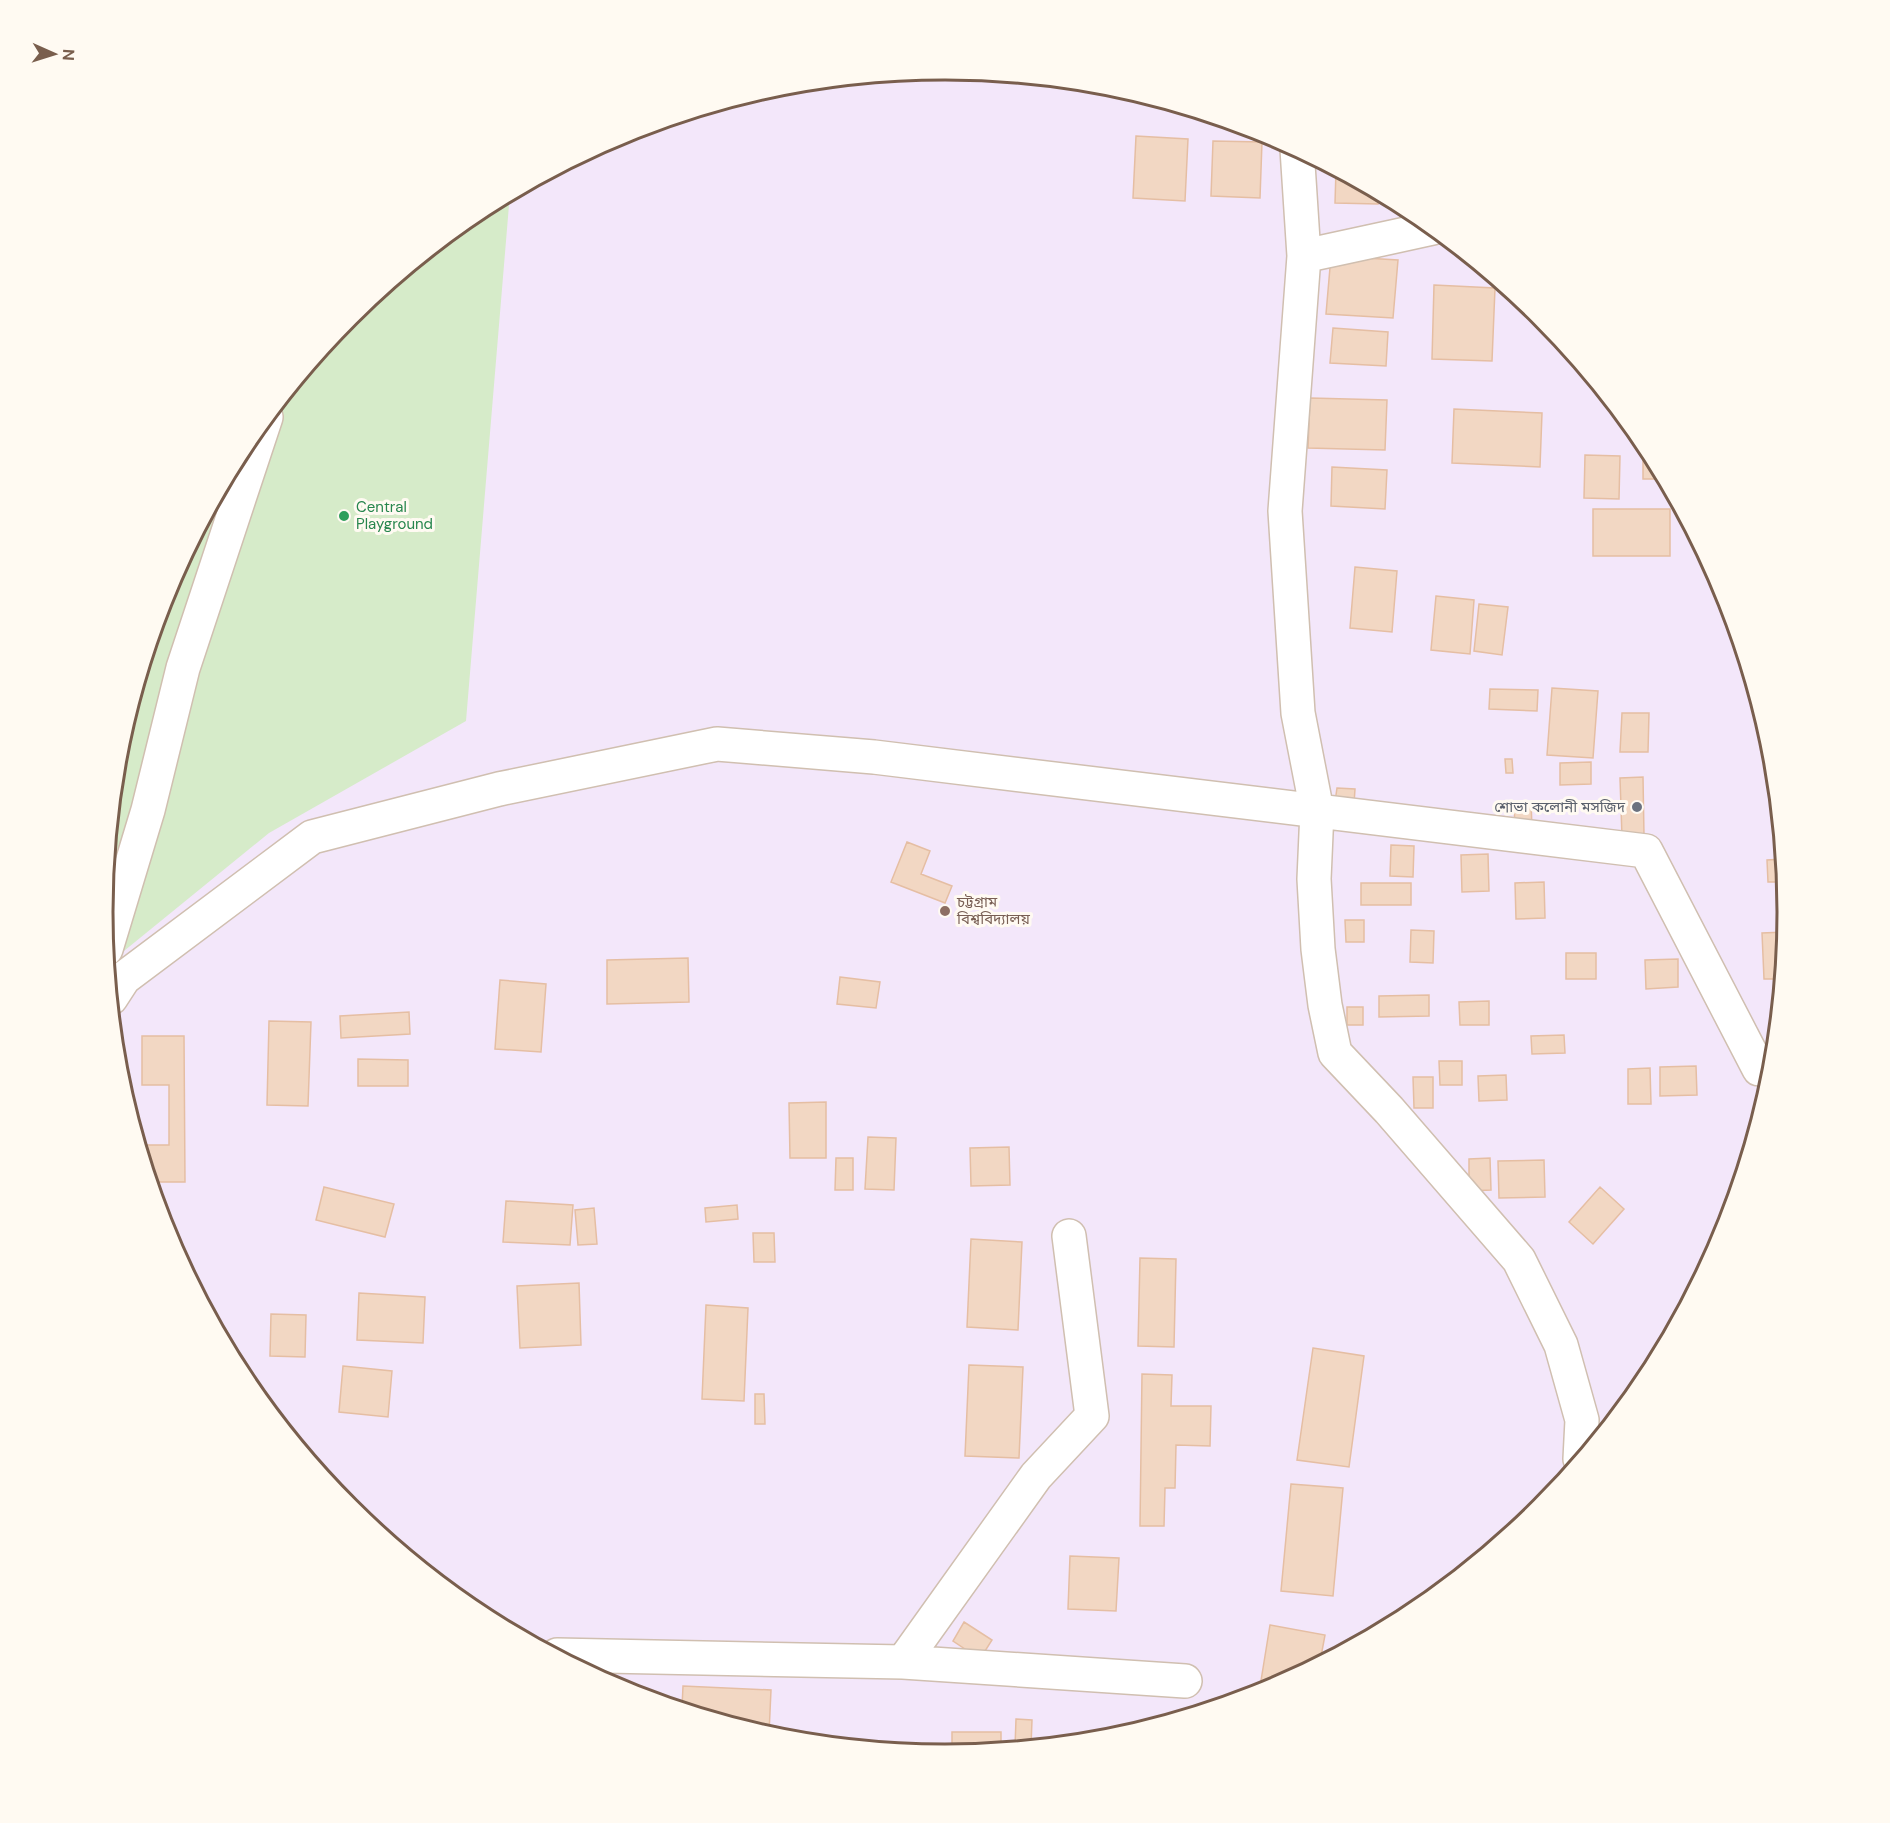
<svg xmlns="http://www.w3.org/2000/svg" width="1890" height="1823" viewBox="0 0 1890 1823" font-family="'DM Sans','Noto Sans Bengali',sans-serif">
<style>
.education{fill:#f3e7fa}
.pitch{fill:#d6ebc9}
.building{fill:#f2d7c3;stroke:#e5bea3;stroke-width:1.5}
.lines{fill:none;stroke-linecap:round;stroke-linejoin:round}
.minor-casing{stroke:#d0bfb0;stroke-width:36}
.minor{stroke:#fff;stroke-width:33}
.leisure-dot{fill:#2e9e5b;stroke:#fffaf2;stroke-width:2}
.worship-dot{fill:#6b7280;stroke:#fffaf2;stroke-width:2}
.education-dot{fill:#8d6e63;stroke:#fffaf2;stroke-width:2}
.labels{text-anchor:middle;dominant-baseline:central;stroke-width:6;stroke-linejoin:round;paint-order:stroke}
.leisure-label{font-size:15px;fill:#27864d;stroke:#fffaf2;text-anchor:start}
.worship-label{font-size:15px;fill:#5b616d;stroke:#fffaf2;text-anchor:end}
.education-label{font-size:15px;fill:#785e54;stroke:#fffaf2;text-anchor:start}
.rim{fill:none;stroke:#795e4d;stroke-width:3}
</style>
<rect width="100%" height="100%" fill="#fdf6eb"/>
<!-- education -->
<path class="education" d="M107 912a839 839 0 1 1 1678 0a839 839 0 1 1-1678 0Z"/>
<!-- pitch -->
<path class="pitch" d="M510,193L466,721L269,833L108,964L103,911L119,747L167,589L245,443L350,316L477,211Z"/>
<!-- building -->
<path class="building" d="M1136,136L1188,139L1185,201L1133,198Z
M1213,141L1262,142L1260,198L1211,196Z
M1336,170L1378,192V204L1335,203Z
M1331,256L1398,260L1393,318L1326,314Z
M1434,285L1495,288L1492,361L1432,359Z
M1333,328L1388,332L1386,366L1330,363Z
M1310,398L1387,400L1385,450L1308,448Z
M1454,409L1542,413L1540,467L1452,463Z
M1643,454L1651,455L1665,479H1643Z
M1585,455L1620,456L1619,499L1584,498Z
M1332,467L1387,470L1385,509L1331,506Z
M1593,509H1670V556H1593Z
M1355,567L1397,571L1392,632L1350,628Z
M1436,596L1474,600L1470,654L1431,650Z
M1479,604L1508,607L1502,655L1474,651Z
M1552,688L1598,691L1593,758L1547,755Z
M1490,689L1538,690L1537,711L1489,709Z
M1622,713H1649L1648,752H1620Z
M1505,759H1512L1513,773H1506Z
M1591,762V784L1560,785V763Z
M1643,777L1644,836L1622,837L1620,778Z
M1337,788L1355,789L1354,804L1335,802Z
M1531,802L1532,828H1515L1514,803Z
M907,842L930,851L921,874L952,886L945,903L891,882Z
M1391,845L1414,846L1413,877L1390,876Z
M1488,854L1489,891L1462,892L1461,855Z
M1782,859L1785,882H1768L1767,860Z
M1544,882L1545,918L1516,919L1515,883Z
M1361,883H1411V905H1361Z
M1345,920H1364V942H1346Z
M1411,930L1434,931L1433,963L1410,962Z
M1785,932L1781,979H1764L1762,933Z
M1566,953H1596V979H1566Z
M688,958L689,1002L607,1004V960Z
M1678,959V987L1646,989L1645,960Z
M840,977L880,982L876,1008L837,1004Z
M500,980L546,984L541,1052L495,1049Z
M1429,995V1016L1379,1017V996Z
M1489,1001V1025H1460L1459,1002Z
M1347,1007H1363V1025H1347Z
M409,1012L410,1034L341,1038L340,1016Z
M269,1021L311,1022L308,1106L267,1105Z
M1564,1035L1565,1053L1532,1054L1531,1036Z
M142,1036H184L185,1182H151L140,1145H169V1085H142Z
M358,1059L408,1060V1086H358Z
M1439,1061H1462V1085H1440Z
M1696,1066L1697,1095L1660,1096V1067Z
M1650,1068L1651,1104H1628V1069Z
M1506,1075L1507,1100L1479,1101L1478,1076Z
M1413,1077H1433V1108H1414Z
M826,1102V1158H790L789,1103Z
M868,1137L896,1138L894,1190L865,1189Z
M1009,1147L1010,1185L971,1186L970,1148Z
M836,1158H853V1190H835Z
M1490,1158L1491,1190L1469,1191V1159Z
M1544,1160L1545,1197L1499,1198L1498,1161Z
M324,1187L394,1204L385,1237L316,1220Z
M1600,1187L1624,1209L1593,1244L1569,1222Z
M506,1201L573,1205L570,1245L503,1242Z
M737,1205L738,1219L706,1222L705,1208Z
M594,1208L597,1244L578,1245L575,1210Z
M753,1233H774L775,1262H754Z
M971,1239L1022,1242L1018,1330L967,1327Z
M1140,1258L1176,1259L1174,1347L1138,1346Z
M579,1283L581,1345L520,1348L517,1286Z
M359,1293L425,1297L423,1343L357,1340Z
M706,1305L748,1308L744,1401L702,1399Z
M271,1314L306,1315L305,1357L270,1356Z
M1313,1348L1364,1356L1349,1467L1297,1460Z
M969,1365L1023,1367L1019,1458L965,1456Z
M343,1366L392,1371L388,1417L339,1412Z
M1142,1374L1172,1375L1171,1406H1211L1210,1446L1176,1445L1175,1488H1165L1164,1526H1140Z
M755,1394H764L765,1424H755Z
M1291,1484L1343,1488L1333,1596L1281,1591Z
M1070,1556L1119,1558L1116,1611L1068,1609Z
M964,1622L992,1640L980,1659L953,1641Z
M1270,1625L1325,1635L1320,1662L1267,1690L1259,1693Z
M683,1686L771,1690L769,1734L682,1708Z
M1016,1719L1032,1720L1031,1746L1015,1747Z
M952,1732H1001V1748L952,1753Z"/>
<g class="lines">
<!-- minor casing -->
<g class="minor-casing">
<path id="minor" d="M1297,149L1304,256L1285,511L1298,713L1317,811L1314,879L1318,949L1325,1005L1335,1053L1389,1110L1519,1260L1561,1345L1582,1420L1580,1459
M1304,256L1433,228
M106,949L148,810L183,668L266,417
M111,998L124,978L312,837L499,789L717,744L874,757L1646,851L1759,1069H1772
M557,1655L903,1662L1185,1681
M903,1662L1036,1476L1092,1416L1069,1236"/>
</g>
<!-- minor -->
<use href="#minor" class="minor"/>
</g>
<!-- markers -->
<circle class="leisure-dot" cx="344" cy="516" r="6"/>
<circle class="worship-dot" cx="1637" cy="807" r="6"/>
<circle class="education-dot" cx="945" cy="911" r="6"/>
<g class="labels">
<!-- leisure labels -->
<g class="leisure-label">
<text x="356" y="507">Central<tspan x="356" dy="17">Playground</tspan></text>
</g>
<!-- worship labels -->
<g class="worship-label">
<text x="1625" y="807">শোভা কলোনী মসজিদ</text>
</g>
<!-- education labels -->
<g class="education-label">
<text x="957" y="902">চট্টগ্রাম<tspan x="957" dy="17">বিশ্ববিদ্যালয়</tspan></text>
</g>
</g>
<!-- crop -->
<path d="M0 0H1890V1823H0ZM113 912a832 832 0 1 1 1664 0a832 832 0 1 1-1664 0Z" fill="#fffaf2" fill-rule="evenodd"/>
<path class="rim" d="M113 912a832 832 0 1 1 1664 0a832 832 0 1 1-1664 0Z"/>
<!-- north arrow -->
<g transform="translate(54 54) rotate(93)" stroke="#fffaf2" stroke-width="4.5" paint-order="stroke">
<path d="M0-4.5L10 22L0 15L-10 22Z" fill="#795e4d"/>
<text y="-9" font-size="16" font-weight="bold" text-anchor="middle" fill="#795e4d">N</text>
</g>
</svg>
